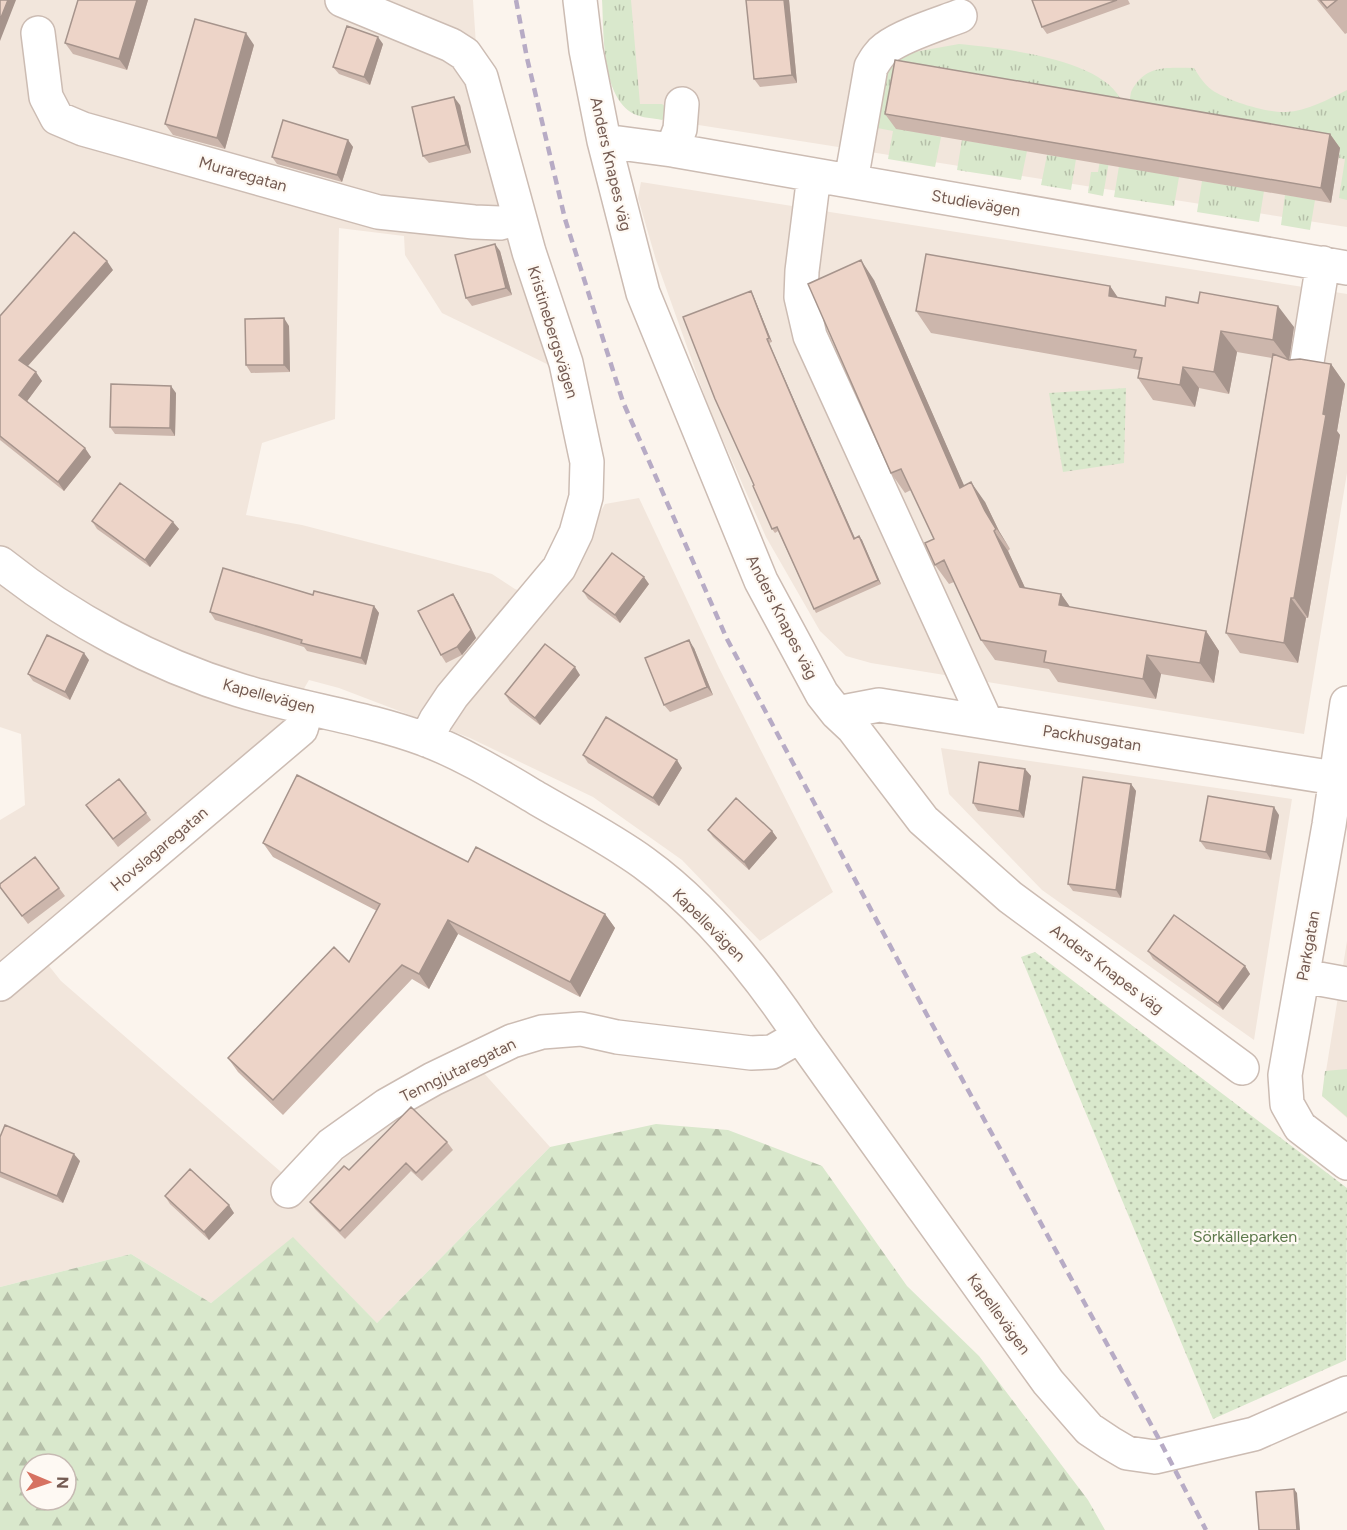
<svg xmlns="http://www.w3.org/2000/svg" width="1347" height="1530" viewBox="0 0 1347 1530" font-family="Figtree,sans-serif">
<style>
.residential{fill:#f2e6dc}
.grass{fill:url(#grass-tufts)}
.forest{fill:url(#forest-firs);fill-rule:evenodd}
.park{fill:url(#park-dots)}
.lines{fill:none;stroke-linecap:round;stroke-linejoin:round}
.minor-casing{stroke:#ccbcb3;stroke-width:36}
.minor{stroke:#fff;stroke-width:33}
.rail{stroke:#b7abc5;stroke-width:4.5;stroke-dasharray:9 6;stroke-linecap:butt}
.wall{fill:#ccb6ac}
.shaded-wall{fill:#a6948c}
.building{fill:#edd4c8;stroke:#a6948c;stroke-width:1.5}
.labels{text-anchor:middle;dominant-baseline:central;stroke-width:4.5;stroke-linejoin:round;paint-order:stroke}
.street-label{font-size:16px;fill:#745b52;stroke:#fef9f3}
.park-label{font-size:16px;fill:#5c784b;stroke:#fef9f3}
</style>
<defs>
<pattern id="grass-tufts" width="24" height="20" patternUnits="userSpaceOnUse" patternTransform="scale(1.5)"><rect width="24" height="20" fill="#d9e8cc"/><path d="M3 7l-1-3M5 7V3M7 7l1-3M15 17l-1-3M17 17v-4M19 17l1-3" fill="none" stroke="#b5bfa8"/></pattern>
<pattern id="forest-firs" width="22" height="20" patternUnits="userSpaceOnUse" patternTransform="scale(1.5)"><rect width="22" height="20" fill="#d9e8cc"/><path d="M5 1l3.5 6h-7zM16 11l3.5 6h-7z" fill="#b5bfa8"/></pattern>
<pattern id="park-dots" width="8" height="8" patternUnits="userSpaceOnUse" patternTransform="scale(1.5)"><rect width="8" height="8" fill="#d9e8cc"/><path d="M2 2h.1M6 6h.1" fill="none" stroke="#b5bfa8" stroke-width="1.8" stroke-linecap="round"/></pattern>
</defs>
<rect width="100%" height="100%" fill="#fbf4ed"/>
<!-- residential -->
<path class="residential" d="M0,0H473L481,120L553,367L442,313L405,255L404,236L339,228L335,419L262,443L246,515L302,525L492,574L515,589L550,601L605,504L639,498L719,668L833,892L760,941L682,860L593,797L470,738L339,688L309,680L281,728L30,942L61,981L304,1192L400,1111L482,1071L550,1147L377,1323L293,1238L211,1303L131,1254L0,1287V820L25,805L21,734L0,727Z
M603,0H1347V227L641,116Z
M641,182L1347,294V473L1304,734L871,663L846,656L820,631L766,537L710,411L656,260L638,198Z
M941,748L1292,799L1254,1040L1042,890L949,794Z
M1347,941V1118L1322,1096Z"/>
<!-- grass -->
<path class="grass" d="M602,0H631L640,104H662L666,107V117L662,120C653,118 642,118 634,114C601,97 604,32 602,0Z
M959,44C1001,48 1098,58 1120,98L1103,196L1088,193L1091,172H1098L1107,119L896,128L941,137L935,167L888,159L893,131L872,127L883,68L903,54Z
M1194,68C1199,76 1204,84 1212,90C1228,101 1267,113 1286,112C1307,111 1329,99 1347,90V200L1339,198L1345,159L1339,158L1340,149L1135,169L1179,177L1174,206L1114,197L1131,92C1145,64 1167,68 1194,68Z
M962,140L1027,151L1021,180L957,170Z
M1047,155L1076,159L1071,190L1041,185Z
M1202,181L1264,191L1259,222L1197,212Z
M1285,195L1315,200L1310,230L1281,225Z
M1347,1069V1117L1322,1096L1325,1071Z"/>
<!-- forest -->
<path class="forest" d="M656,1124L728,1130L822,1166L907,1286L979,1356L1088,1500L1105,1530H0V1287L131,1254L211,1303L293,1237L377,1323L550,1147ZM30,1464H66V1500H30Z"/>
<!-- park -->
<path class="park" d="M1126,388L1124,463L1063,472L1049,393Z
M1035,952L1347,1188L1346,1360L1213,1419L1021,957Z"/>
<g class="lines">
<!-- minor casing -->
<g class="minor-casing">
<path id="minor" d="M342,0L451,45L465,54L481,77L529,252L566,363L587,462L586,497L576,533L559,568L452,696L436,720L426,740
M580,0L586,50L604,141L643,293L761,581L822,694L837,713L853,728L923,820L1010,897L1242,1068
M38,33L46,97L57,118L83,129L378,212L474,222L500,223L519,218
M604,141L672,150L1347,268
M672,150L680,129L682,104
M814,175L802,271L801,297L810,336L983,715
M851,181L871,67C875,60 879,53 886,48C903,35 939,24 960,16
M1307,362L1323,263
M0,563C70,619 154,664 239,690C300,709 364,717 424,739C464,754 501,777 538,799C574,820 611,839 644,863C706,908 758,973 800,1036L1048,1382L1089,1429L1110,1443L1127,1453L1155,1457L1254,1434L1347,1393
M1347,703L1329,825L1285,1075L1287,1104L1300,1127L1347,1163
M837,713L879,705L1347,780
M1303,976L1347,984
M0,984L301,729L307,708
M288,1191L331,1145L387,1105L433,1079L512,1041L542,1032L581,1029L617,1037L751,1053L772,1052L800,1036"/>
</g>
<!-- minor -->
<use href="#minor" class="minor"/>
<!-- rail -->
<path class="rail" d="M516,0L527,58L565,219L623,402L727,639L927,1015L1160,1441L1206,1530"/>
</g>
<!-- wall -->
<path class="wall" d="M78,0H148L127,70L73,54L65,43Z
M746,0H789L797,83L760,87L754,79Z
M1032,0H1128L1130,4L1047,34L1042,27Z
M1317,0H1347V33L1345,34Z
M383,44L370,85L339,74L333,67Z
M254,45L225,149L173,135L165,124Z
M460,105L471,153L429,163L423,156Z
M885,114L1330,134L1340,148L1331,203L896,129Z
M348,140L353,147L342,182L277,164L272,157Z
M500,251L512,295L472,306L466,298Z
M113,270L28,366L42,381L27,401L91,457L64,491L0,440V316Z
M874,280L964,486L985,502L999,531L1010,549L1008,551L1025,588L1061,594L1070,607L1206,631L1219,651L1214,683L1161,674L1156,699L1058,682L1049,669L995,660L981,640L954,582L949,584L935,565L934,539L911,490L905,493L891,473Z
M1110,286L1118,298L1294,327L1289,360L1331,364L1345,384L1337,431L1340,435L1308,618H1306L1298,663L1240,653L1226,633L1272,358L1237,352L1229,394L1199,388L1195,407L1153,400L1138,378L1139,370L931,333L916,311Z
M753,295L772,342L769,343L802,420L855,538L859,536L862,540L881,584L816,613L814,609L778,531L775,533L772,529L754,485Z
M289,326L290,372L251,373L246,365Z
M176,393L175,436L115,434L110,427Z
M92,521L173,522L179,529L150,567L97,529Z
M649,584L620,623L588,599L583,591Z
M453,594L458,602L476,638L462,655L446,663L441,655Z
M313,595L374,606L379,613L366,665L307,651L304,647L215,620L210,612Z
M694,648L713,695L670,712L664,705Z
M89,660L70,700L33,681L28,674Z
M580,675L540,725L510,702L505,694Z
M583,755L682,768L659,806L588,763Z
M1025,769L1031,776L1024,818L978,811L973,803Z
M1131,784L1136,791L1121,898L1073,891L1068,884Z
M86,805L146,813L151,820L118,847Z
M1279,815L1271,860L1206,849L1200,841Z
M708,830L772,831L777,838L749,870L713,837Z
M263,843L468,862L605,914L615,928L580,997L458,934L429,989L412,979L283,1115L238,1072L228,1058L349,962L377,911L273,857Z
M0,887L59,888L65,896L28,924Z
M1148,951L1245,966L1250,974L1223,1010L1153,959Z
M0,1137L80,1161L63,1203L0,1177Z
M447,1142L453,1150L422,1181L411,1171L345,1239L315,1209L310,1202L349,1170Z
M165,1196L234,1213L209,1240L170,1204Z"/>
<!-- shaded-wall -->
<path class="shaded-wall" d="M8,0H16L0,41V20Z
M137,0H148L127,70L119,59Z
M784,0H789L797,83L792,75Z
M246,33L254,45L225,149L217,138Z
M378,37L383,44L370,85L364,77Z
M454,97L460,105L471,153L466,145Z
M1330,134L1340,148L1331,203L1321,188Z
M348,140L353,147L342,182L337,175Z
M495,244L500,251L512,295L506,288Z
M861,260L874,280L974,508L960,488Z
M107,261L113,270L25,369L19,360Z
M1110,286L1125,308L1109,296Z
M751,291L753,295L772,342L769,338Z
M1278,306L1294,327L1289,361L1273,340Z
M284,318L289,326L290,372L284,365Z
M1221,331L1237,352L1229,394L1214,372Z
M767,339L769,343L857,543L854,539L800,416Z
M1331,364L1345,384L1337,431L1340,435L1308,618L1294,598Z
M1183,367L1199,388L1195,407L1180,385Z
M36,372L42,381L25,404L19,395Z
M171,386L176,393L175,436L170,428Z
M85,448L91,457L64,491L58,482Z
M971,482L985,502L999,531L1010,549L985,511Z
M173,522L179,529L150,567L145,560Z
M994,531L1008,551L1034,607L1020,587Z
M859,536L862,540L881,584L878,580Z
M644,577L649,584L620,623L615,615Z
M453,594L458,602L476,638L462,655L457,647Z
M1061,594L1075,614L1059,605Z
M1291,598L1306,618L1298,663L1284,643Z
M374,606L379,613L366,665L361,658Z
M1206,631L1219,651L1214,683L1200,663Z
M689,640L694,648L713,695L707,687Z
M84,653L89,660L70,700L65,692Z
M1147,655L1161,674L1156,699L1143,679Z
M575,667L580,675L540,725L535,718Z
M677,760L682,768L659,806L653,798Z
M1025,769L1031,776L1024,818L1019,811Z
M1131,784L1136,791L1121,898L1116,890Z
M1274,807L1279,815L1271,860L1266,852Z
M772,831L777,838L749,870L744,862Z
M605,914L615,928L580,997L570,982Z
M448,920L458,934L429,989L419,974Z
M1245,966L1250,974L1223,1010L1218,1003Z
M74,1154L80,1161L63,1203L57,1196Z
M229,1205L234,1213L209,1240L204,1232Z
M1294,1489L1297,1493L1300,1530H1297Z"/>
<!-- building -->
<path class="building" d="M0,0H8L0,20Z
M78,0H137L119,59L65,43Z
M746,0H784L792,75L754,79Z
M1032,0H1117L1042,27Z
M1320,0H1337L1327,8Z
M195,19L246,33L217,138L165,124Z
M347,26L378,37L364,77L333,67Z
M895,60L1330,134L1321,188L885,114Z
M454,97L466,145L423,156L412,107Z
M283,120L348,140L337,175L272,157Z
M74,232L107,261L19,360L36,372L19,395L85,448L58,482L0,436V316Z
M495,244L506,288L466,298L455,255Z
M926,254L1110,286L1109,296L1165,306L1166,297L1198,303L1200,292L1278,306L1273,340L1221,331L1214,372L1183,367L1180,385L1138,378L1142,358L1134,357L1136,350L916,311Z
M861,260L960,488L971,482L985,511L996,529L994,531L1020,587L1061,594L1059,605L1206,631L1200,663L1147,655L1143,679L1044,662L1046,651L981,640L944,560L935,565L925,543L934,539L901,469L891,473L808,284Z
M751,291L769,338L767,339L800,416L854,539L859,536L878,580L814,609L777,527L772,529L753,486L754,485L715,399L683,317Z
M284,318V365H246L245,319Z
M1273,354L1289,360L1300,359L1331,364L1323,414L1326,415L1294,598H1291L1284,643L1226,633Z
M111,384L171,386L170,428L110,427Z
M120,483L173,522L145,560L92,521Z
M612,553L644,577L615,615L583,591Z
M223,568L313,595L314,591L374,606L361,658L301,643L302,640L210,612Z
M453,594L471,630L457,647L441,655L418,611Z
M47,635L84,653L65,692L28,674Z
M689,640L707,687L664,705L645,658Z
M545,644L575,667L535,718L505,694Z
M606,717L677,760L653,798L583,755Z
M979,762L1025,769L1019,811L973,803Z
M297,775L468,862L476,847L605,914L570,982L448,920L419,974L402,965L273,1100L228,1058L334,947L349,962L380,904L263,843Z
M1083,777L1131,784L1116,890L1068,884Z
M119,779L146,813L113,839L86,805Z
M1208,796L1274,807L1266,852L1200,841Z
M736,798L772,831L744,862L708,830Z
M35,857L59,888L22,916L0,887V884Z
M1174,915L1245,966L1218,1003L1148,951Z
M411,1107L447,1142L416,1173L406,1163L340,1231L310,1202L344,1166L349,1170Z
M5,1125L74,1154L57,1196L0,1172V1137Z
M190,1169L229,1205L204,1232L165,1196Z
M1294,1489L1297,1530H1259L1256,1492Z"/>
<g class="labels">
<!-- street labels -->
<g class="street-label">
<text transform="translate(611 164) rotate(77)">Anders Knapes väg</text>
<text transform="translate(243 174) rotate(16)">Muraregatan</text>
<text transform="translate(976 203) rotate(10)">Studievägen</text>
<text transform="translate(553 332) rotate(73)">Kristinebergsvägen</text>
<text transform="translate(782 617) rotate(63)">Anders Knapes väg</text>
<text transform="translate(269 696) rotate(15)">Kapellevägen</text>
<text transform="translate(1092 738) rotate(9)">Packhusgatan</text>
<text transform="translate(159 849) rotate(-40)">Hovslagaregatan</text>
<text transform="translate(709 925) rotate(45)">Kapellevägen</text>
<text transform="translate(1308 946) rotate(-80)">Parkgatan</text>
<text transform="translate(1107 969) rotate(37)">Anders Knapes väg</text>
<text transform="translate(458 1070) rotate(-26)">Tenngjutaregatan</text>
<text transform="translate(999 1314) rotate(54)">Kapellevägen</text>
</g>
<!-- park labels -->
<g class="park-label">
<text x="1245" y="1236">Sörkälleparken</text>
</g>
</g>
<!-- north arrow -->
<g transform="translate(48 1482) rotate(92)"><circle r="28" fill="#fef9f3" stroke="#c7bab3" stroke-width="1.5"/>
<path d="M0-4.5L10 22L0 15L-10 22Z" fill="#d67261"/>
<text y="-9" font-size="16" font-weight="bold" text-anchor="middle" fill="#745b52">N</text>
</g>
</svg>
